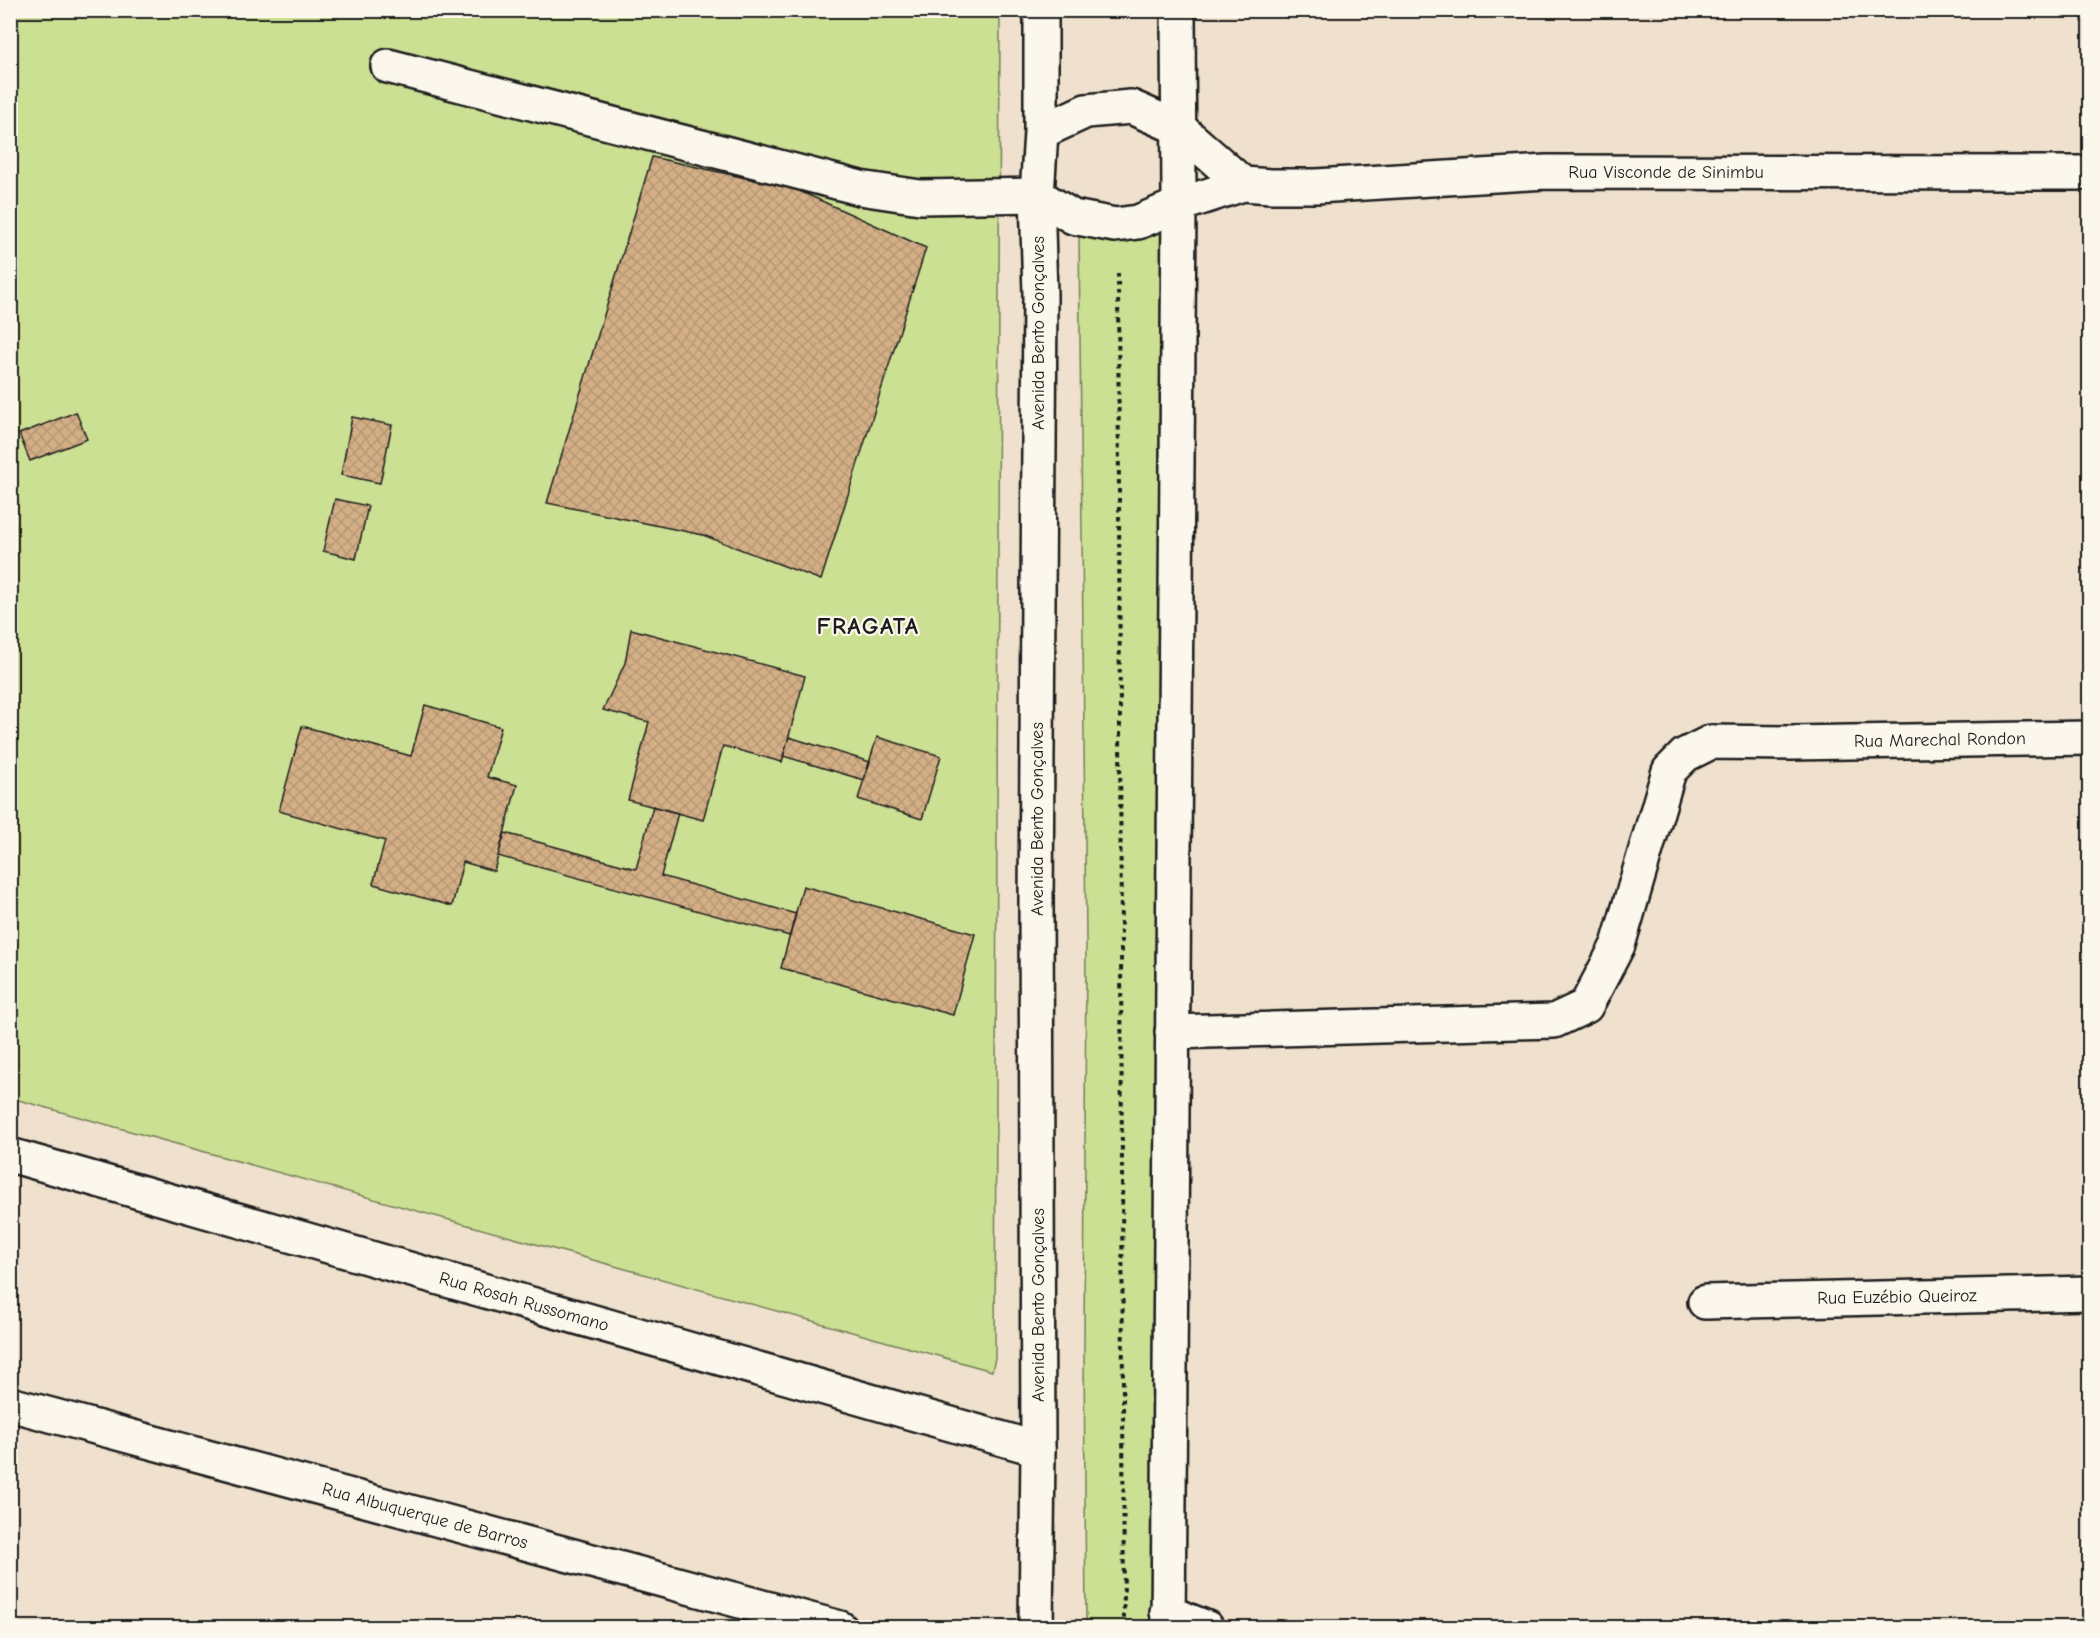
<svg xmlns="http://www.w3.org/2000/svg" width="2100" height="1638" viewBox="0 0 2100 1638" font-family="'Comic Neue',sans-serif">
<style>
.green{fill:#cce094;stroke:#747e58;stroke-width:1.5}
.building{fill:url(#building-cross-hatch);stroke:#1c1c1c;stroke-width:1.5}
.lines{fill:none;stroke-linecap:round;stroke-linejoin:round}
.minor-casing{stroke:#1c1c1c;stroke-width:38}
.major-casing{stroke:#1c1c1c;stroke-width:38}
.path{stroke:#1c1c1c;stroke-width:4;stroke-dasharray:4.5 4.5;stroke-linecap:butt}
.minor{stroke:#fbf7ec;stroke-width:33}
.major{stroke:#fbf7ec;stroke-width:33}
.labels{text-anchor:middle;dominant-baseline:central;stroke-width:4.5;stroke-linejoin:round;paint-order:stroke}
.street-label{font-size:18px;fill:#1c1c1c;stroke:#fbf7ec}
.district-label{font-size:24px;font-weight:bold;letter-spacing:1.5px;fill:#1c1c1c;stroke:#fbf7ec}
</style>
<defs>
<pattern id="building-cross-hatch" width="8" height="8" patternUnits="userSpaceOnUse" patternTransform="scale(1.5)"><rect width="8" height="8" fill="#d4af86"/><path d="M0 0l8 8M0 8l8-8" fill="none" stroke="#b59673"/></pattern>
</defs>
<rect width="100%" height="100%" fill="#efe1cd"/>
<filter id="ink" filterUnits="userSpaceOnUse"><feTurbulence type="fractalNoise" baseFrequency=".0167" numOctaves="2"/><feDisplacementMap in="SourceGraphic" scale="12" xChannelSelector="R" yChannelSelector="G"/><feConvolveMatrix kernelMatrix="1 2 1 2 8 2 1 2 1" color-interpolation-filters="sRGB"/></filter>
<g filter="url(#ink)">
<!-- green -->
<path class="green" d="M10,11H1000L995,1358L992,1371L11,1098Z
M1173,224L1160,1627H1086L1084,1350L1086,941L1079,234L1126,243Z"/>
<!-- building -->
<path class="building" d="M652,157L795,189L926,248L821,580L703,535L547,503Z
M76,412L87,439L30,461L19,434Z
M352,417L392,425L380,483L341,475Z
M335,499L368,506L356,559L323,551Z
M631,629L805,676L782,762L723,746L703,820L628,800L649,722L603,710L625,663Z
M425,705L501,727L487,777L517,785L494,871L463,862L452,906L373,884L385,841L279,811L302,726L411,756Z
M789,737L870,762L864,780L783,756Z
M877,737L941,756L922,819L858,799Z
M653,806L678,813L661,876L796,914L790,936L498,856L505,833L636,869Z
M803,886L975,934L953,1015L781,968Z"/>
<g class="lines">
<!-- minor casing -->
<g class="minor-casing">
<path id="minor" d="M388,66L860,188L920,197L1037,195
M1179,128L1243,184
M1179,205L1243,184L1271,186H1316L1546,172L2090,173
M1172,1032L1554,1021L1586,1006L1618,945L1669,771L1685,755L1711,742L1791,743L2090,738
M10,1155L1038,1449
M1705,1302L2090,1293
M10,1404L840,1628
M1167,1612L1207,1628"/>
</g>
<!-- major casing -->
<g class="major-casing">
<path id="major" d="M1041,132L1086,111L1131,107L1179,128
M1037,195L1073,217L1115,225L1138,222L1179,205
M1036,1628L1038,1449L1036,902L1040,294L1037,195L1041,132V10
M1168,1628L1179,205L1178,10"/>
</g>
<!-- path -->
<path class="path" d="M1118,273L1124,1628"/>
<!-- minor -->
<use href="#minor" class="minor"/>
<!-- major -->
<use href="#major" class="major"/>
</g>
</g>
<g class="labels">
<!-- street labels -->
<g class="street-label">
<text x="1666" y="172">Rua Visconde de Sinimbu</text>
<text transform="translate(1038 333) rotate(-90)">Avenida Bento Gonçalves</text>
<text transform="translate(1940 740) rotate(-1)">Rua Marechal Rondon</text>
<text transform="translate(1037 819) rotate(-90)">Avenida Bento Gonçalves</text>
<text transform="translate(1897 1297) rotate(-1)">Rua Euzébio Queiroz</text>
<text transform="translate(524 1302) rotate(16)">Rua Rosah Russomano</text>
<text transform="translate(1038 1305) rotate(-90)">Avenida Bento Gonçalves</text>
<text transform="translate(425 1516) rotate(15)">Rua Albuquerque de Barros</text>
</g>
<!-- district labels -->
<g class="district-label">
<text x="868" y="626">FRAGATA</text>
</g>
</g>
<!-- margin -->
<rect width="2100" height="1638" fill="none" stroke="#fbf7ec" stroke-width="36"/>
<rect x="18" y="18" width="2064" height="1602" fill="none" stroke="#1c1c1c" stroke-width="2" filter="url(#ink)"/>
</svg>
